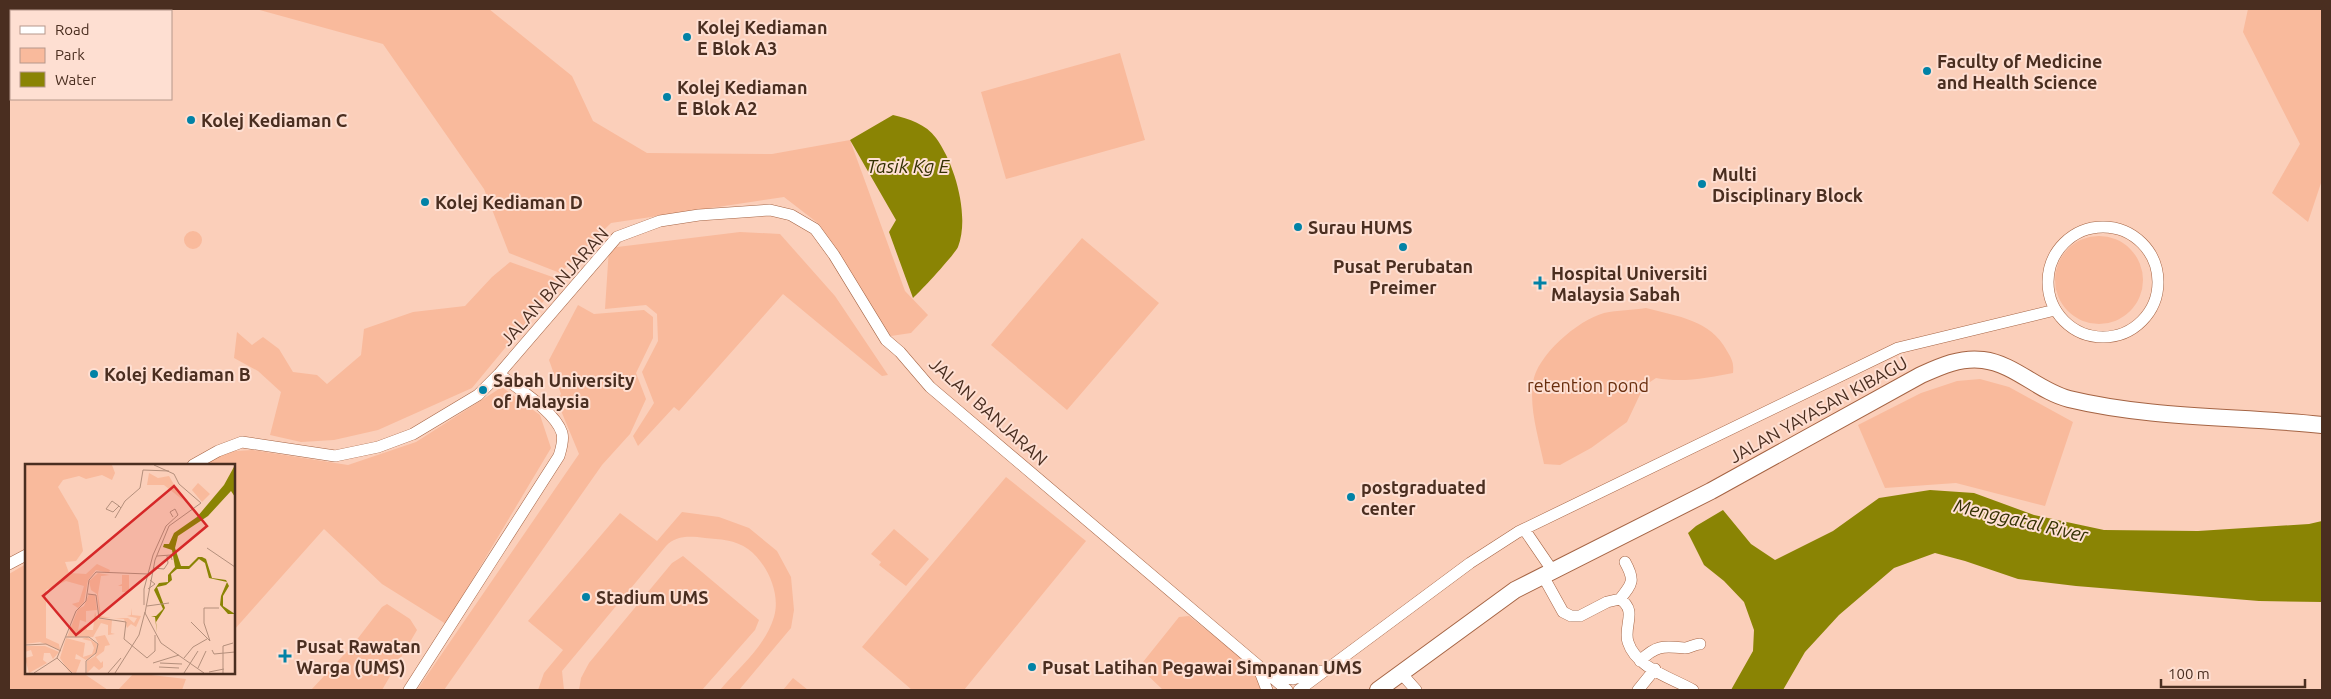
<svg xmlns="http://www.w3.org/2000/svg" width="2331" height="699" viewBox="0 0 2331 699" font-family="Ubuntu,sans-serif">
<style>
.green{fill:#f9ba9c}
.water{fill:#8a8404}
.lines{fill:none;stroke-linecap:round;stroke-linejoin:round}
.street-casing{stroke:#a56444;stroke-width:12}
.secondary-casing{stroke:#a56444;stroke-width:18}
.street{stroke:#fff;stroke-width:11}
.secondary{stroke:#fff;stroke-width:16}
.poi-dot{fill:#0182a6;stroke:#fedfd2;stroke-width:2}
.labels{text-anchor:middle;dominant-baseline:central;stroke-width:4;stroke-linejoin:round;paint-order:stroke}
.poi-label{font-size:18px;font-weight:bold;fill:#4a2e20;stroke:#fedfd2;text-anchor:start}
.street-label{font-size:18px;fill:#4a2e20;stroke:#fedfd2}
.park-label{font-size:18px;fill:#692e0e;stroke:#fedfd2}
.water-label{font-size:19px;font-style:italic;fill:#343103;stroke:#fedfd2}
.inset-road{fill:none;stroke:#b48f7c;stroke-width:1}
.view{fill:#d62828;fill-opacity:0.15;stroke:#d62828;stroke-width:2.5}
.inset-edge{fill:none;stroke:#4a2e20;stroke-width:2.5}
</style>
<rect width="100%" height="100%" fill="#fbcfba"/>
<!-- green -->
<path class="green" d="M9,9H46L43,11H11V41L9,43Z
M256,9H489L572,76L593,121L647,153L772,154L850,140L905,291L928,315L911,333L891,336L819,224L784,197L611,223L560,273L509,253L484,189L383,44Z
M2248,9H2322V180L2308,222L2272,193L2300,144L2243,32Z
M1120,53L1145,140L1006,179L981,92Z
M184 240a9 9 0 1 1 18 0a9 9 0 1 1-18 0Z
M740,232L780,234L835,296L888,375L882,376L783,294L679,411L674,407L638,446L633,436L654,403L642,372L658,341L657,314L646,305L605,309L609,248Z
M2055 280a44 44 0 1 1 88 0a44 44 0 1 1-88 0Z
M1082,238L1159,303L1067,410L991,345Z
M510,262L561,280L472,388L378,430L334,440L301,442L270,435L281,392L258,371L234,358L237,332L252,345L263,337L279,349L293,372L317,375L327,384L361,355L364,329L413,312L465,306L492,277Z
M578,305L594,314L644,310L653,317V338L636,373L646,399L630,434L602,465L444,690H417L579,454L557,401L561,394L549,360Z
M1646,308C1678,317 1710,319 1727,351C1732,359 1734,363 1733,373C1708,378 1682,383 1656,378L1644,386L1627,422L1591,448L1560,465L1544,464C1539,439 1529,409 1533,383C1536,356 1578,320 1604,313C1618,310 1633,310 1646,308Z
M1980,379L2009,387L2073,422L2045,506L1956,483L1885,488L1858,425L1921,393L1957,381Z
M502,387L540,415L551,448L446,624L382,584L324,529L234,630V465H197L220,452L253,450L348,465L416,442Z
M1006,477L1086,541L964,690H912L862,647Z
M682,512L719,517L749,528L777,551L791,577L794,610L791,628L739,690H720C739,667 765,647 774,617C781,594 767,563 748,549C736,540 719,539 705,538C690,536 676,535 666,546L562,671L564,690H538L544,673L563,650L528,621L620,513L657,541Z
M894,529L929,559L906,586L879,565L881,562L871,554Z
M683,556L759,620L755,630L702,690H579L581,678L589,663L672,563Z
M26,564V673H83L108,690H9V574Z
M387,604L410,619L417,630L382,690H311L352,646L382,607Z
M1189,616C1208,632 1260,668 1264,690H1163L1139,667L1179,617Z
M134,673L186,679L182,690H118Z
M793,678L808,690H783Z"/>
<!-- water -->
<path class="water" d="M893,115C909,119 926,124 936,138C955,164 970,216 958,247C955,254 920,292 913,298L889,232L896,220L850,140Z
M1930,490L1974,493L2034,515L2104,530L2198,531L2309,524L2322,521V602L2259,601L2076,586L2018,579L1965,561L1935,553L1894,568L1839,615L1805,652L1783,690H1731L1753,651L1754,630L1744,602L1724,581L1704,565L1688,533L1696,526L1723,510L1751,544L1775,560L1833,531L1879,498Z"/>
<g class="lines">
<!-- street casing -->
<g class="street-casing">
<path id="street" d="M2048 282a55 55 0 1 1 110 0a55 55 0 1 1-110 0Z
M193,465L218,451L242,442L335,456L378,447L413,434L478,395L499,374L617,237L660,221L699,215L770,210L791,215L815,229L834,255L886,340L900,352L930,387L1287,690
M1524,529L1552,570
M9,564L26,555
M1543,576L1563,612L1571,616H1580L1607,602L1620,599C1638,611 1623,626 1628,642C1636,668 1672,678 1693,690
M1620,599C1633,583 1635,580 1625,562
M1640,661C1656,645 1663,646 1685,648C1690,648 1694,644 1700,644
M1259,669L1267,690
M1269,672L1293,679L1321,671
M1401,673L1416,690
M409,690L559,456C561,449 564,441 562,433C555,411 517,388 499,374
M1299,690L1470,563L1518,532L1898,348L2055,310
M1638,690L1655,669"/>
</g>
<!-- secondary casing -->
<g class="secondary-casing">
<path id="secondary" d="M1378,690L1515,590L1711,491L1921,375C1941,366 1961,357 1983,360C2015,364 2038,391 2069,399C2152,419 2238,416 2322,425"/>
</g>
<!-- street -->
<use href="#street" class="street"/>
<!-- secondary -->
<use href="#secondary" class="secondary"/>
</g>
<!-- markers -->
<g class="poi-dot">
<circle cx="687" cy="37" r="5"/>
<circle cx="1927" cy="71" r="5"/>
<circle cx="667" cy="97" r="5"/>
<circle cx="191" cy="120" r="5"/>
<circle cx="1702" cy="184" r="5"/>
<circle cx="425" cy="202" r="5"/>
<circle cx="1298" cy="227" r="5"/>
<circle cx="1403" cy="247" r="5"/>
<path d="M1537.5 275.5h5v5h5v5h-5v5h-5v-5h-5v-5h5z"/>
<circle cx="94" cy="374" r="5"/>
<circle cx="483" cy="390" r="5"/>
<circle cx="1351" cy="497" r="5"/>
<circle cx="586" cy="597" r="5"/>
<path d="M282.5 648.5h5v5h5v5h-5v5h-5v-5h-5v-5h5z"/>
<circle cx="1032" cy="667" r="5"/>
</g>
<g class="labels">
<!-- poi labels -->
<g class="poi-label">
<text x="697" y="27">Kolej Kediaman<tspan x="697" dy="21">E Blok A3</tspan></text>
<text x="1937" y="61">Faculty of Medicine<tspan x="1937" dy="21">and Health Science</tspan></text>
<text x="677" y="87">Kolej Kediaman<tspan x="677" dy="21">E Blok A2</tspan></text>
<text x="201" y="120">Kolej Kediaman C</text>
<text x="1712" y="174">Multi<tspan x="1712" dy="21">Disciplinary Block</tspan></text>
<text x="435" y="202">Kolej Kediaman D</text>
<text x="1308" y="227">Surau HUMS</text>
<text x="1403" y="266" text-anchor="middle">Pusat Perubatan<tspan x="1403" dy="21">Preimer</tspan></text>
<text x="1551" y="273">Hospital Universiti<tspan x="1551" dy="21">Malaysia Sabah</tspan></text>
<text x="104" y="374">Kolej Kediaman B</text>
<text x="493" y="380">Sabah University<tspan x="493" dy="21">of Malaysia</tspan></text>
<text x="1361" y="487">postgraduated<tspan x="1361" dy="21">center</tspan></text>
<text x="596" y="597">Stadium UMS</text>
<text x="296" y="646">Pusat Rawatan<tspan x="296" dy="21">Warga (UMS)</tspan></text>
<text x="1042" y="667">Pusat Latihan Pegawai Simpanan UMS</text>
</g>
<!-- street labels -->
<g class="street-label">
<text transform="translate(554 286) rotate(-48)">JALAN BANJARAN</text>
<text transform="translate(1818 409) rotate(-29)">JALAN YAYASAN KIBAGU</text>
<text transform="translate(989 411) rotate(42)">JALAN BANJARAN</text>
</g>
<!-- park labels -->
<g class="park-label">
<text x="1588" y="385">retention pond</text>
</g>
<!-- water labels -->
<g class="water-label">
<text x="908" y="166">Tasik Kg E</text>
<text transform="translate(2021 520) rotate(13)">Menggatal River</text>
</g>
</g>
<!-- overview -->
<g transform="translate(25 464)">
<rect width="210" height="210" fill="#fbcfba"/>
<path d="M0,1H87L90,9L87,16L77,11L61,15L54,12L38,16L33,23L53,57L58,87L51,97L40,98L44,109L61,110L72,100L85,106L84,109L71,106L63,116L59,138L53,144L47,140L54,138L59,122L41,117L21,126V174L34,180L35,186L15,178L0,180ZM124,9L133,14L144,12L158,36L139,21H122ZM173,19L185,30L177,38L167,26ZM73,109L85,111L76,112L73,130L76,152L86,154H75L72,130L66,126L64,117ZM97,111H104V128H97V122H93L97,120ZM64,130L70,131L72,146L61,147V158L55,156L53,166L60,161L62,166H68L70,148L72,155L87,156L86,169L90,170L83,171V161L76,159L68,173H42L53,145L59,142ZM106,144L107,151L116,152L111,163L106,160L102,164L99,155L89,154H103L109,159L112,154L102,152L106,151ZM80,171L85,181L80,182L79,187L71,193L76,199L78,197V203L74,206L69,202L62,209V197L70,192L73,179L70,173ZM62,173L72,180L71,189L61,196L51,190L50,195L56,196L51,209L44,208L35,194L41,174L60,179L58,193L67,190L69,184L66,177L57,175ZM0,182H20L34,188L28,195L25,189H19L18,196L22,199L4,209L0,194L8,192L6,186L0,188Z" fill="#f9ba9c"/>
<path d="M210,1V33L206,27L183,52L153,72L150,84L156,102H164L173,93H177L181,95L187,114L201,116L204,122L198,132V142L210,150H203L195,141L196,132L202,118L184,114L180,99L174,95L164,105H152L146,110L147,116L141,121L132,123L140,144L131,158L132,169L130,153L126,152H131L138,145L129,126L134,119L143,118V111L150,103L147,86L138,83L139,80H144L149,69L172,53L199,21Z" fill="#8a8404"/>
<path class="inset-road" d="M129,1L149,10L154,20L176,39L144,62L130,96L120,149L136,179L179,209M94,42L88,48L81,45L87,37L94,42L96,44M90,54L100,37L115,24L118,6L144,7M182,84L210,103M132,92L146,91L147,96M128,104L139,105L143,99L142,92M123,125L130,120L125,116M63,130L71,131L74,154L101,158L99,175L122,194L130,187V171M119,141V125L128,91L141,62L153,51L150,45L145,48L148,53M122,142L144,139M166,158L185,177L179,159V144H194M41,173H64L73,180L71,189L61,197V209M0,181L21,180L36,187M187,186L189,190L210,188M32,194L47,209M159,194L168,183L182,175M128,199L154,191M135,199L157,200M134,203L154,204M173,204L181,187M184,208L199,205M9,209L32,194L51,147L61,137L64,116L71,108L123,110M83,209L96,194M90,209L114,171L120,148M159,209L173,187M198,209V182L208,179"/>
<path class="view" d="M149,22L182,62L51,171L18,132Z"/>
<rect width="210" height="210" class="inset-edge"/>
</g>
<!-- border -->
<rect width="2331" height="699" fill="none" stroke="#4a2e20" stroke-width="20"/>
<!-- legend -->
<rect x="10" y="10" width="162" height="90" fill="#fedfd2" stroke="#b6988b"/>
<rect x="20" y="26" width="25" height="8" fill="#ffffff" stroke="#b6988b"/>
<text x="55" y="35" font-size="15" fill="#4a2e20">Road</text>
<rect x="20" y="48" width="25" height="15" fill="#f9ba9c" stroke="#b6988b"/>
<text x="55" y="60" font-size="15" fill="#4a2e20">Park</text>
<rect x="20" y="72" width="25" height="15" fill="#8a8404" stroke="#b6988b"/>
<text x="55" y="85" font-size="15" fill="#4a2e20">Water</text>
<!-- scale -->
<path d="M2161 679v8h144v-8" fill="none" stroke="#4a2e20" stroke-width="2.5"/>
<text x="2168" y="679" font-size="15" fill="#4a2e20" stroke="#fedfd2" stroke-width="4" paint-order="stroke">100 m</text>
</svg>
